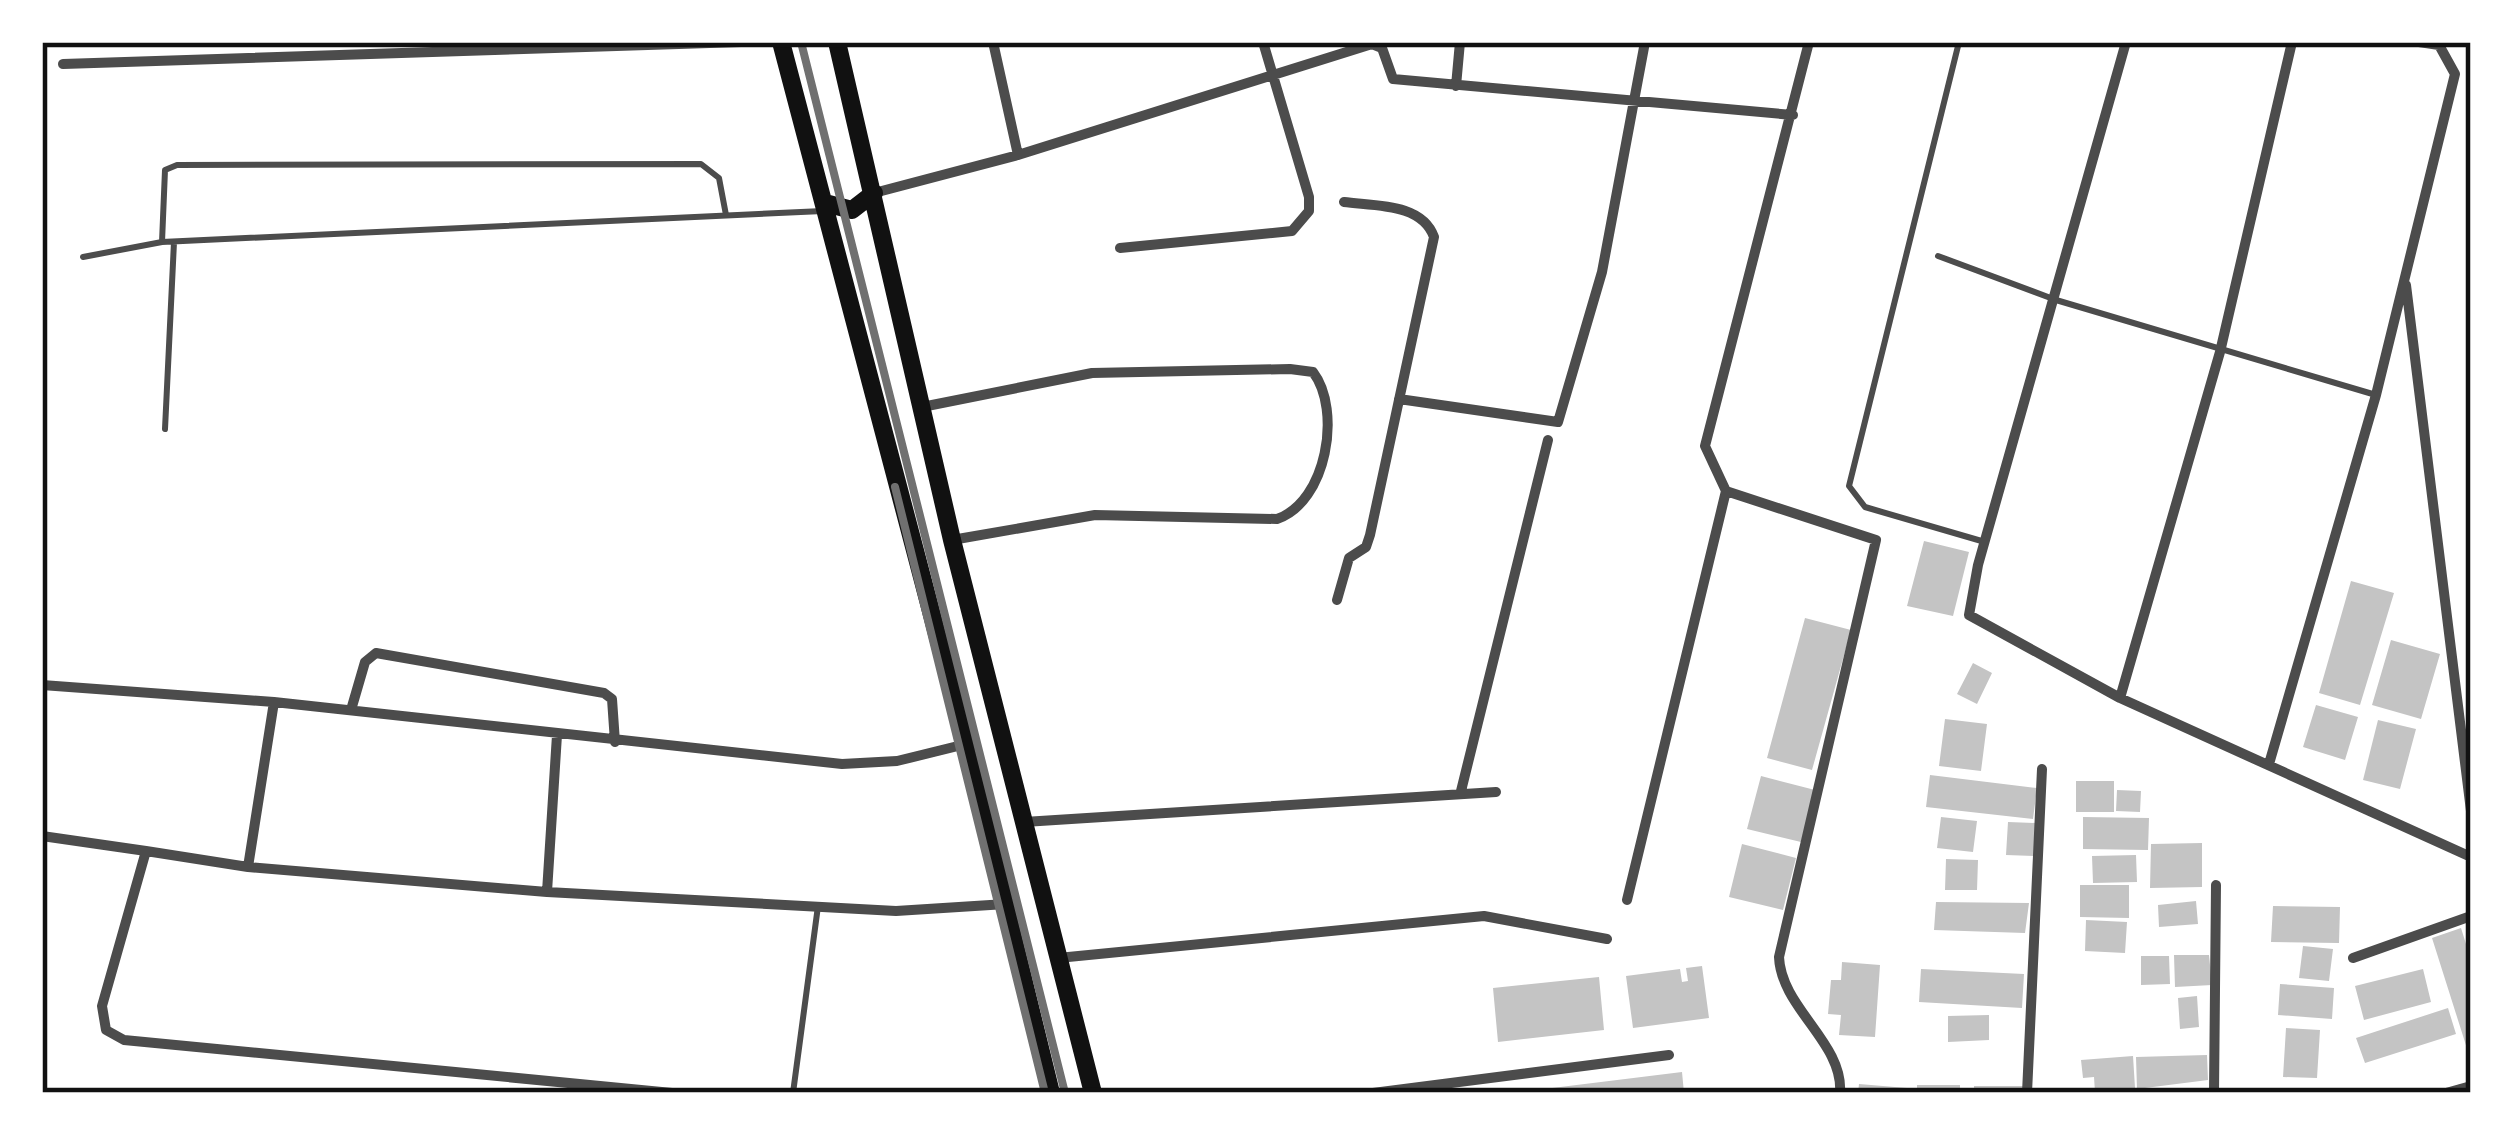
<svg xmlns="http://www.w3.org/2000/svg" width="2513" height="1135" viewBox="0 0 2513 1135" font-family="Inter,sans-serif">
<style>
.building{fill:#c4c4c4}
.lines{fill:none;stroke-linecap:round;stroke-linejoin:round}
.service{stroke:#4c4c4c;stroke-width:6}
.minor{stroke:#4c4c4c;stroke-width:10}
.primary{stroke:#111;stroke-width:18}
.rail{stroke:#707070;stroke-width:8}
.neatline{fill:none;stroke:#111;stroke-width:4.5}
</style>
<rect width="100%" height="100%" fill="#fff"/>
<!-- building -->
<path class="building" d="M1924,541L1969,552L1953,616L1907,606Z
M2351,581L2394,593L2360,705L2319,693Z
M1805,618L1851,630L1812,770L1767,758Z
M2391,640L2440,654L2421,719L2372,705Z
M1973,663L1992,673L1977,704L1957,694Z
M2316,705L2358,717L2345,760L2303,747Z
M1945,719L1987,724L1981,771L1939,766Z
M2378,720L2416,729L2400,789L2363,780Z
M1930,775L2037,788L2033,819L1926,807Z
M1761,776L1815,790L1801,842L1747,829Z
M2076,781H2114V812H2076Z
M2117,790L2141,791L2140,812L2116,811Z
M1941,817L1977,821L1973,852L1937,848Z
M2083,817L2149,818L2148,850L2083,849Z
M2008,822L2036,823L2035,856L2006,855Z
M2202,843V887L2150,888L2151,844Z
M1742,844L1796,858L1783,910L1729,897Z
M2136,855L2137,882L2093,883L2092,856Z
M1946,859L1978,860L1977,890H1945Z
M2080,885H2129V918L2080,917Z
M2196,901L2198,924L2159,927L2158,905Z
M1936,902L2029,903L2025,933L1934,930Z
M2273,906L2340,907L2339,943L2271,942Z
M2086,920L2127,922L2125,953L2085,951Z
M2461,928L2471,960L2470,1058L2432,938Z
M2303,946L2333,949L2329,981L2299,978Z
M2174,955H2209L2212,985L2175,987Z
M2141,956H2169L2170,984L2141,985Z
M1842,962L1880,965L1875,1037L1839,1035L1841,1015L1828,1014L1831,980H1841Z
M1702,966L1709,1018L1633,1028L1626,976L1680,969L1682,982L1688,981L1686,968Z
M1921,969L2024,974L2022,1008L1919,1002Z
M2423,969L2431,1002L2364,1020L2355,986Z
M1599,977L1604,1030L1498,1042L1493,988Z
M2280,984L2334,988L2332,1019L2278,1015Z
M2197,996L2199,1027L2180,1029L2178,998Z
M2448,1008L2456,1034L2365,1063L2356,1038Z
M1989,1015V1040L1948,1042V1016Z
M2286,1028L2320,1030L2317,1078L2283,1077Z
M2207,1055L2208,1080L2137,1089L2136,1057Z
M2133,1056L2135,1088L2095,1092L2094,1077L2083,1078L2081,1060Z
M1682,1072L1684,1093H1537L1536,1090Z
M1859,1084L1907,1088V1093H1858Z
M1917,1085H1960V1093H1917Z
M1974,1086H2024V1093H1974Z"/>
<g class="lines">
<!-- service -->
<path class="service" d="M1959,42L1849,486L1865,507L1985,542
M726,215L719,178L701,164L177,165L165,170L162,242L823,211
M1938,256L2056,300L2376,395
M83,257L162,242
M165,429L174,242
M793,1093L818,906"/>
<!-- minor -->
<path class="minor" d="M993,42L1018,155
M1809,42L1705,446L1726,491L1876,540L1779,957C1781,1008 1844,1043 1840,1093
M2126,42L1978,565L1969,615L2120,698L2471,857
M63,64L741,42
M1456,86L1460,42
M874,193L1018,155L1372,44L1382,48L1393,79L1793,115
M1120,248L1292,231L1309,211V197L1263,42
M2406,285L2471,811
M1399,399L1558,422L1602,272L1645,42
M922,407L1092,373L1290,369L1313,372C1342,410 1327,502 1277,519L1095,515L952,540
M1337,600L1349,558L1366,547L1370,535L1434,237C1422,203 1375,206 1344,202
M42,685L274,702
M2120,698L2220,352L2292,42
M351,710L365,662L376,653L604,693L612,699L615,742
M2269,764L2376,395L2455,74L2439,45L2419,42
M1461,791L1548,440
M1024,822L1496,792
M42,836L146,851
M248,867L274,702L842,764L897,761L966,744
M547,892L557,735
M1627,900L1726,491
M1058,958L1484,916L1607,939
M2353,958L2471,916
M672,1093L124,1040L106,1030L102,1006L146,851L248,867L547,892L896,911L1006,904
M1373,1093L1669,1055
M2027,1093L2042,769
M2214,1093L2216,885
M2446,1093L2471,1086"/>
<!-- primary -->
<path class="primary" d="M781,42L966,744L1051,1093
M837,42L952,540L1093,1093
M825,203L852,210L874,193"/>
<!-- rail -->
<path class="rail" d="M801,42L1065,1093
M895,487L1045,1093"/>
</g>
<!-- border -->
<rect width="2513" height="1135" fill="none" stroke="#ffffff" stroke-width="90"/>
<rect x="45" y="45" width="2423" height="1045" class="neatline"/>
</svg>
